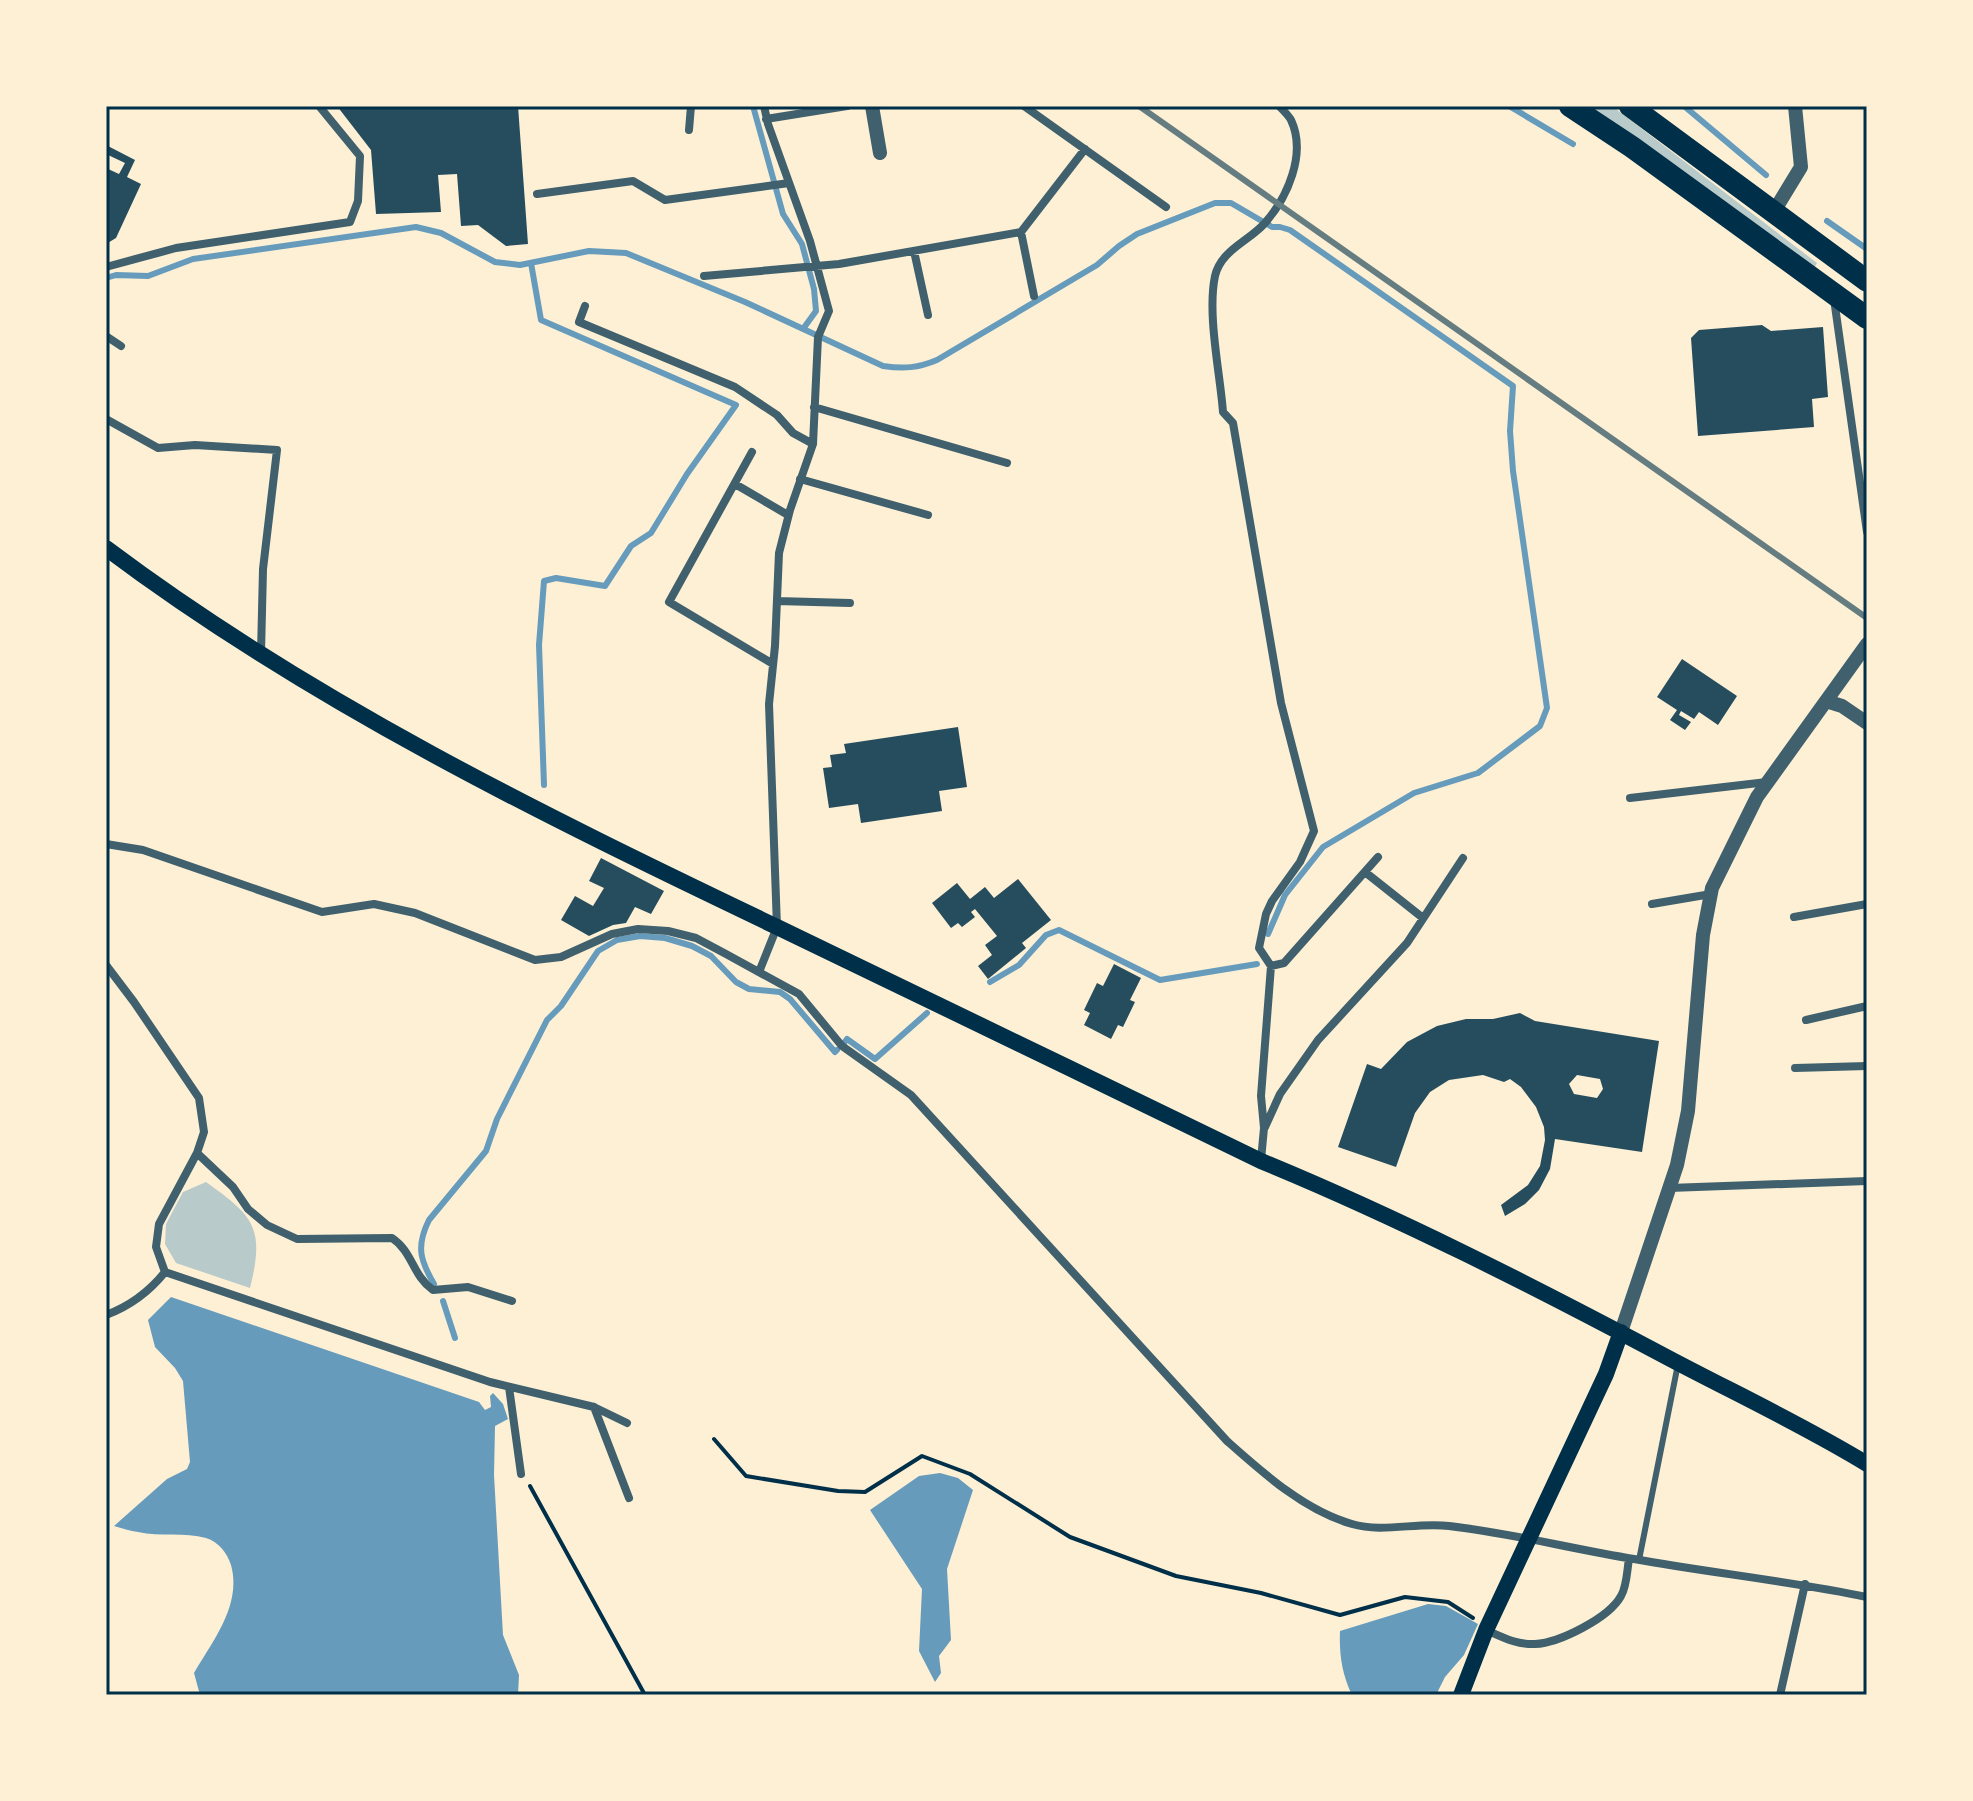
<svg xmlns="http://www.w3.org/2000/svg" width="1973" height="1801" viewBox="0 0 1973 1801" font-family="'Public Sans',sans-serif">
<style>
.green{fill:#b9caca}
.water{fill:#669bbc}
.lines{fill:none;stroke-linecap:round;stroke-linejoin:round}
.stream{stroke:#669bbc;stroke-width:6}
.building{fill:#264d5e;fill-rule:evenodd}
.path{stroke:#003049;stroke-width:4}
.service{stroke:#3f606c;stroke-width:6}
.minor{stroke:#3f606c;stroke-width:8}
.tertiary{stroke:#3f606c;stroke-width:14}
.secondary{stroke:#003049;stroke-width:16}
.trunk{stroke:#003049;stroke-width:22}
.rail{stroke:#657d81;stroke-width:6}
.neatline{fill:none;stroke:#003049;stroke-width:3}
</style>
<rect width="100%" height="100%" fill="#fdf0d5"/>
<!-- green -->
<path class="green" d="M1588,106H1612L1817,263L1815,267Z
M206,1182C254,1216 265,1228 250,1288L176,1263L165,1244L166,1224L183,1192Z"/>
<!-- water -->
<path class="water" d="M171,1297L479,1402L485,1410L491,1407L490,1396L493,1393L503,1404L508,1419L495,1426L494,1475L503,1635L519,1675L518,1695H200L194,1673C213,1640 242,1605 231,1565C227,1553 219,1542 206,1538C185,1532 160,1537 138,1532C130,1531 122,1528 114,1526L167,1479L187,1469L190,1462L183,1381L175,1368L155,1347L148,1320Z
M940,1473L958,1478L973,1490L947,1569L951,1640L939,1656L941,1673L935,1682L919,1651L922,1589L870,1510L919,1476Z
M1428,1604L1446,1606L1478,1624L1464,1655L1445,1677L1436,1695H1352C1342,1674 1339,1654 1340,1631Z"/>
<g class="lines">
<!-- stream -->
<path class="stream" d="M753,106L783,214L802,244L814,289L816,311L803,329
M1509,106L1573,144
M1684,106L1766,175
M1827,221L1867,249
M531,263L541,320L736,405L687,474L651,533L631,546L605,586L556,578L544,581L539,645L544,785
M106,278L116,275L148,276L193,259L416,227L441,233L495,262L520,265L589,251L626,253L745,302L883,366C904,369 918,368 937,360L1097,265L1119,246L1137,234L1215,203H1231L1272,227H1280L1290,230L1513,386L1510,431L1513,471L1547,708L1540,726L1478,773L1414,793L1323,847L1285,895L1268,934
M990,982L1019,965L1046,935L1059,930L1160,980L1257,964
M844,1043L847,1039L875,1059L927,1013
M434,1284C420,1260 416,1246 429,1220L486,1151L497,1119L547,1020L561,1006L598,951L617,940L640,936L665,938L692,946L711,956L736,982L749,989L780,992L790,999L835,1052L837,1050
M443,1301L455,1338"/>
</g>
<!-- building -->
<path class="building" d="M337,106H518L528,244L506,246L478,225L461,226L457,174L438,175L441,212L376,214L371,150Z
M106,145L135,160L127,177L141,184L116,238L106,244V168L119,174L125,163L106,154Z
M1762,325L1771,331L1823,327L1828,397L1812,399L1814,427L1698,436L1691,338L1699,330Z
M1682,659L1737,696L1718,725L1699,712L1694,719L1681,711L1679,715L1691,722L1685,730L1670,720L1677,710L1657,697Z
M958,727L967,787L939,791L942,811L861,823L858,804L829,808L823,768L832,767L830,755L846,753L844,744Z
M601,858L664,891L651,914L635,907L626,923L613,925L589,936L561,920L575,896L593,906L604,888L589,881Z
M1018,879L1051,920L1022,943L1026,948L988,979L978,966L992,955L985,945L997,936L975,909L971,912L975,917L962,927L958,923L951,928L932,903L957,883L970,899L985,887L994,898Z
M1114,964L1141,978L1130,1000L1135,1002L1123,1027L1118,1025L1111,1039L1084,1025L1090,1013L1084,1010L1097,983L1103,986Z
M1520,1013L1535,1021L1659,1041L1642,1152L1555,1139L1550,1169L1539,1190L1525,1204L1505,1216L1501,1205L1528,1185L1540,1166L1545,1140L1544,1127L1536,1107L1521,1087L1510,1079L1504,1082L1483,1075L1449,1080L1430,1092L1415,1113L1396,1167L1338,1147L1367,1064L1381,1069L1407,1042L1437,1026L1466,1019H1493ZM1577,1075L1600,1079L1603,1089L1597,1098L1574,1094L1569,1084Z"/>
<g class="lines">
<!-- path -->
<path class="path" d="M714,1439L746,1476L838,1491L865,1492L922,1456L970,1474L1070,1537L1176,1576L1261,1593L1340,1615L1405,1597L1448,1602L1473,1618
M530,1486L645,1695"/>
<!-- service -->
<path class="service" d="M1639,1560L1678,1364"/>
<!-- minor -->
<path class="minor" d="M1024,106L1166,207
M766,119L847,106
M689,130L691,106
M537,194L633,181L665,200L789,183
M1021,232L1034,296
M914,251L928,315
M106,267L176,248L350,222L358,201L360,156L319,106
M704,276L839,264L1021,232L1085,149
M1834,299L1867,532
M585,306L579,322L735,387L777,415L793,433L813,444
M106,336L121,346
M814,407L1007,463
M106,419L158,448L195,445L277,450L263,569L261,653
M752,452L669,602L773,664
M800,479L928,515
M735,484L788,515
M777,601L850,603
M1630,798L1767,782
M106,844L143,850L322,912L374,904L415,913L535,960L561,957L612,934L638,929L668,931L696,938L726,954L799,994L842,1046L911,1095L1227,1441C1263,1473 1305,1511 1352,1524C1383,1533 1417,1522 1449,1526C1511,1533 1572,1549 1634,1559C1711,1573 1790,1581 1867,1597
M1365,872L1423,918
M1652,904L1711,894
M1794,917L1867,904
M106,965L134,1002L199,1098L204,1132L197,1153L159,1224L156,1247L165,1272
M1271,966L1284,963L1378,857
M759,972L777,927L769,704L775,646L779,553L790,510L813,444L818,337L829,311L810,241L768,124L764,106
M1806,1020L1867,1006
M1795,1068L1867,1066
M1265,1127L1280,1094L1318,1040L1407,943L1463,858
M197,1153L233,1187L248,1209L267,1225L297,1239L392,1238C413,1252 412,1275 433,1290L468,1287L512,1301
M1261,1160L1264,1128L1261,1096L1271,966L1259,948L1266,914L1272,901L1300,862L1314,831L1281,703L1233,423L1223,412C1220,373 1207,314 1215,276C1221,250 1248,242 1265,223C1287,198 1307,154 1291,120C1289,116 1283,110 1279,106
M1669,1188L1867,1181
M106,1315C130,1306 149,1292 165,1272L490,1382L594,1407L627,1423
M509,1387L521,1474
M594,1407L629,1498
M1486,1630C1502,1637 1517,1645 1535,1644C1559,1643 1609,1618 1621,1596C1627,1586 1627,1570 1629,1559
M1780,1695L1805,1584"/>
<!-- tertiary -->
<path class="tertiary" d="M872,106L880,153
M1773,213L1801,167L1795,106
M1826,701L1842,706L1867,723
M1621,1332L1677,1165L1688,1111L1703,935L1712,888L1757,797L1867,644"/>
<!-- secondary -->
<path class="secondary" d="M106,548C311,702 545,816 775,926C937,1003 1099,1083 1261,1161C1397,1217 1529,1284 1659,1353C1728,1390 1800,1423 1867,1464
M1461,1695L1486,1630L1606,1374L1621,1332"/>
<!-- trunk -->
<path class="trunk" d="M1570,106L1632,147L1867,318
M1630,106L1867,281"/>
<!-- rail -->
<path class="rail" d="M1139,106L1867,618"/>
</g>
<!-- border -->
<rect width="1973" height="1801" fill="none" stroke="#fdf0d5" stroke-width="216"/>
<rect x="108" y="108" width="1757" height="1585" class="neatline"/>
</svg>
